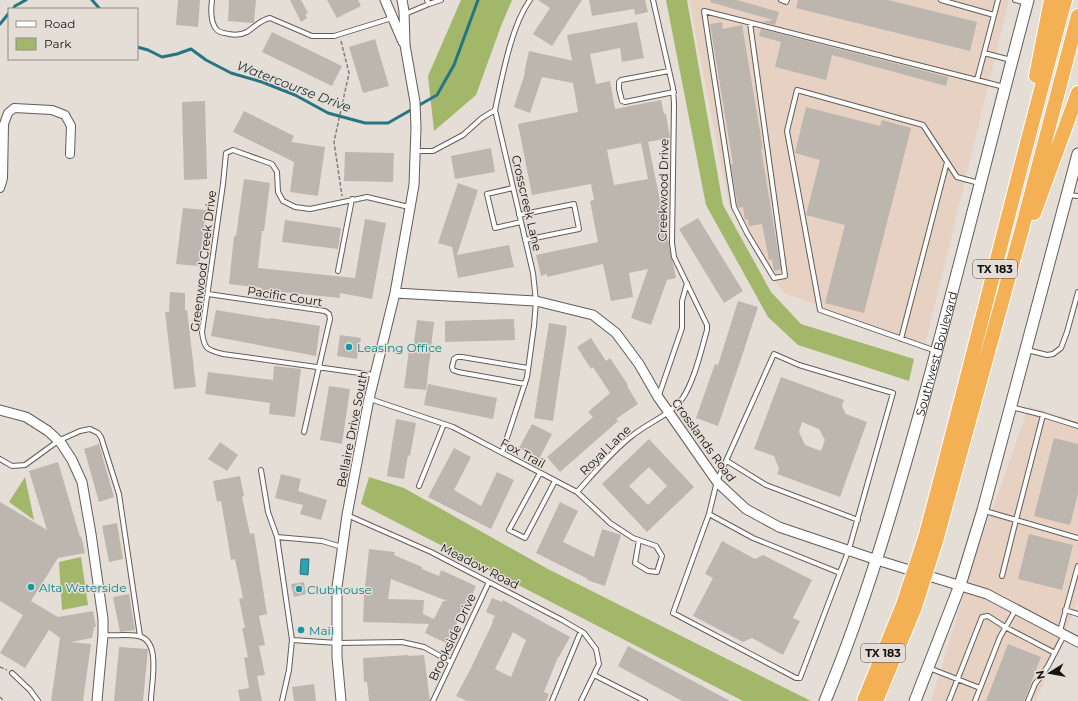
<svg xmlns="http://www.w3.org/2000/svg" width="1078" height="701" viewBox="0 0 1078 701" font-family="Montserrat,sans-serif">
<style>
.commercial{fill:#e6d1c3}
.green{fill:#a3b76a}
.water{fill:#2fa0b4;stroke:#277582}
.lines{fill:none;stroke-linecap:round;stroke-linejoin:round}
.stream{stroke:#277582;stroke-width:3}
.building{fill:#bcb6af;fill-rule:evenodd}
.service-casing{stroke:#635d57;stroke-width:6}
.minor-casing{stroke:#635d57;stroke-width:10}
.tertiary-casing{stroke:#635d57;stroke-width:11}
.secondary-casing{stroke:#635d57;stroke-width:13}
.motorway-casing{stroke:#fff;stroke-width:16}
.path{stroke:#817d78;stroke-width:1.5;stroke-dasharray:4 2;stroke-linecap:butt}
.service{stroke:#fff;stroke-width:4}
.minor{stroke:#fff;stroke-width:8}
.tertiary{stroke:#fff;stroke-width:9}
.secondary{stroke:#fff;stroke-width:11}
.motorway{stroke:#f3b055;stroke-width:14}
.motorway-bridge-casing{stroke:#fff;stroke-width:16;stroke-linecap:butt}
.motorway-bridge{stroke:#f3b055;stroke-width:14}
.culture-dot{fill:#0f9aa8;stroke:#e5ded7;stroke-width:1.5}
.labels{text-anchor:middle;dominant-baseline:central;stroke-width:3;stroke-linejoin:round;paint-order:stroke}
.shield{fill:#e5ded7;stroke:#534f4b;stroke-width:1}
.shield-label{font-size:11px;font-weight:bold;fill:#14120f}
.street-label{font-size:12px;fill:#14120f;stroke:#e5ded7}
.culture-label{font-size:12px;fill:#0d838f;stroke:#e5ded7;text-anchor:start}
.water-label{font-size:13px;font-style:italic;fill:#193136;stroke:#e5ded7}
</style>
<rect width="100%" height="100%" fill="#e5ded7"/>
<!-- commercial -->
<path class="commercial" d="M689,0H1009L925,345L784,293L756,254L729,205Z
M1029,406L1078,422V602L1036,701H931L977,552Z"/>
<!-- green -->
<path class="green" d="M461,0H512L501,26L476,95L434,131L428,76Z
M666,0H687L723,205L771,292L801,324L914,359L909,381L798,345L768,317L706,205Z
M25,477L34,520L9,502Z
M369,477L404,488L548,569L811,701H743L361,504Z
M81,557L88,605L62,610L59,562Z"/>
<!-- water -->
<path class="water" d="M301,559H309L308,575L300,574Z"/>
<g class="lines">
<!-- stream -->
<path class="stream" d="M92,0L100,9
M13,9L15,6L26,0
M0,24L9,13
M137,47L148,50L162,57L177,54L191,49L206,60L231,73L262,82L295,95L328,113L365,123H388L437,95L454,65L478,0"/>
</g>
<!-- building -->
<path class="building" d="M178,0H200L198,27L176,25Z
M229,0H256L254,22L253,23L228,21Z
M290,0H301L308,13L305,14L307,18L301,22Z
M327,0H358L361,6L337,18Z
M538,0H582L552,46L533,34L550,8Z
M589,0H645L648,12L635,15L634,9L592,16Z
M711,0H737L779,12L775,25L762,22L773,20L710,2Z
M798,0H888L977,22L970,51L796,8Z
M637,22L644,58L622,62L620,48L590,54L596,84L610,81L615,109L661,100L664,114H666L670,138L648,142L676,278L667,280L651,325L631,318L648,269L629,273L633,297L611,301L603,264L547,277V274L541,276L536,255L598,242L590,201L594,200L591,184L532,195L518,124L578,112L573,83L542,77L530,113L514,107L525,73H524L529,51L574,61L572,60L567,35ZM641,143L648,179L614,185L607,150Z
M722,22L723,29L742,25L763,149H761L781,269L774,271L772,259L769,260L762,224L749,226L748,219L745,220L743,207L738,208L731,165L733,164L710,24Z
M761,29L948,77L946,86L832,55L826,80L775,67L781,42L759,36Z
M272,32L342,66L332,86L262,52Z
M375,39L389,86L363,93L349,47Z
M205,101L207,179L184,180L182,102Z
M806,107L880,126L882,120L911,128L864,313L825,303L845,225L806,215L820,160L795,153Z
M244,111L294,136L291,142L325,147L318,196L290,192L294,162L233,132Z
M491,148L495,172L455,179L451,156Z
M345,152L394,153L393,182L344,181Z
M244,179L270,183L264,231H262L258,268L355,278L365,219L386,223L372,299L340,293V298L262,290V288L229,284L234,236H236Z
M458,183L478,190L457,255L509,245L514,267L458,278L452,247L438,243Z
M183,208L206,210L199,266L176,264Z
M698,218L743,291L724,303L679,229Z
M285,220L341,228L338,249L282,242Z
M170,292L185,293V310H187L196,387L174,389L165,312H169Z
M738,301L758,307L740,362L718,426L696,418L715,364L718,365Z
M216,310L270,319V318L320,326L316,356L211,336Z
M514,319L515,340L445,342V321Z
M417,320L434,322L426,390L404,388L409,350H413Z
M549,323L567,326L553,421L534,418Z
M340,335L361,338L357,359L337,356Z
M591,338L606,361L610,358L628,385L627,386L638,404L616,419L618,421L560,472L547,457L593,417L588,412L610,393L593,367L591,369L577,347Z
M274,366L301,369L295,417L269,414L270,403L205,394L208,372L273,380Z
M781,377L844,400L842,406L846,414L867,422L840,497L777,474L779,469L774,456L754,449ZM802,422L819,429L825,440L821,451L805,445L799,432Z
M428,384L497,398L493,419L424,405Z
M329,386L350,389L342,444L320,440Z
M396,419L416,423L410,456L408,455L404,479L387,476Z
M532,424L552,434L539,459L519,448Z
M1054,438L1078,444V494L1070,525L1034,516Z
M649,439L694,487L647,532L602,484ZM649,467L667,486L648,505L629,486Z
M220,442L238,455L227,471L208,459Z
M99,444L114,497L99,502L84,449Z
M454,448L471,457L454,490L481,506L497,472L514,480L491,529L428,497Z
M58,462L80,537L81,536L85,553L58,558L31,601L58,617L93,611L96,627H94L92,638L71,642L91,644L83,701H51L60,638L49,630L25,668L0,653L23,615L0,601V502L47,530L29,471Z
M281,474L301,479L298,491L327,500L321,520L300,514L303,505L275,498Z
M240,476L244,496L242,497L250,534L254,533L267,614L259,616L265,645L259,646L265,675L257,676L262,701H240L238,690L249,688L244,658L248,657L242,628H245L239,599L243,598L235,559L231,560L221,501L217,502L213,481Z
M560,502L578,511L563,542L594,557L602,529L621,535L605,586L587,580L588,579L536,553Z
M117,523L123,559L109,562L102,526Z
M1029,534L1073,545L1062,590L1018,579Z
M722,541L755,559L763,555L812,580L793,618L800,621L783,655L752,638L743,642L693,616L713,578L705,574Z
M369,549L395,552L394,555L422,567V569L439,576L441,570L476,586L467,608L465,607L450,637H449L446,643L425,633L429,624L363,622L364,596ZM391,579L447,601H443L434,619L423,614L424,600L388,599Z
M304,582L306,594L294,597L291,584Z
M129,594L135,630L120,632L113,597Z
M492,598L502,602L503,600L570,637L559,657H558L544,692L549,694L546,701H467L456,696L470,670L493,622L492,621L495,616L486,612ZM513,632L526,640L511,677L495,669Z
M1008,644L1041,657L1024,701H986Z
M628,646L730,701H682L618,666Z
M119,647L148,649L143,701H114Z
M408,655V656L424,655L430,701H369L367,682H364L363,658Z
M314,684L316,701H294L292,687Z"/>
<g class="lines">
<!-- service casing -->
<g class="service-casing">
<path id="service" d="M212,0C211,8 210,23 217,30C220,33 225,33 229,34C234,35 241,35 247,32C255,27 260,20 270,18L312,36H334L392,18
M781,0L786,2L787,0
M941,0L994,15
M1015,0L1027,3
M429,4L441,0
M405,14L429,4L427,0
M750,23L785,276L774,278L747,233L734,207L704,11L977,80L1004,87
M984,53L1011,60
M669,71L621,80L619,82V89L622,101L625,102L674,92
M977,80L998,0
M495,110L533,273L536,301L534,326L527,377L502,453
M416,151H433L463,135L482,118L495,110C502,78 511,26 530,0
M513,188L487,194L495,228L521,222
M1068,195L1078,196
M519,215L574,204L579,229L525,240
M338,271L352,199
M208,294L325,311L329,314L330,319L304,432
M901,339L947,162
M1027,350L1047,355L1053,354L1061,348L1067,332L1078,292
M936,351L820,310L787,131L797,90L923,125L957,177L979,183
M774,354L799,365L893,393L849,549L800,678H796L673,613L709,514L717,481Z
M374,375L223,354C207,350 204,349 202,332L223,184L226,153L233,150L272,164L277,172L278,192L283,201L295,207L310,209L367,197L409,207
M525,384L458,372L453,370L452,367L454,359L457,357H462L528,368
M659,395L682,328V301L687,283
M370,399L453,427L577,492L610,523L633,538L656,546L662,556L657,572L648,571L635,563L639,540
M1011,407L1043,415L1078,426
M0,459L12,466L25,465L58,441L80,431L90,429L98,433L101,437L119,494L140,636
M727,461L766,485L858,520
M261,470L268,512L277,537L292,640L289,670L282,701
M540,473L509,530L525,538L555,481
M419,486L444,424
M577,492C594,473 612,451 633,435C648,423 670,415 682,399C694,382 701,351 707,330V325L674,257L672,243L674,104L673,88L653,0
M985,511L1016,520L1043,415
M709,514L753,538L840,573
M347,515L431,552L562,620L584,633L596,649L599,664L581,701
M277,537L322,541L342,547
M1002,576L1016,520L1078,538
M1065,610L1078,614
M1060,631L1078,566
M103,635C115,636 127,634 138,636C162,640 151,684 151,701
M292,640L338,643L402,642L424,647L451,662
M929,668L980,688
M12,673L30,690L38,701
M594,675L645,701
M433,701L489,582
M552,701L581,631
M949,701L982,617L988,616L1005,627L1055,653
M975,701L1000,637L1016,609
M1028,701L1035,684L1048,666L1064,635"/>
</g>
<!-- minor casing -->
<g class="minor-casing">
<path id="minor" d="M0,188L3,178L4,124L8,113L14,108L52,110L65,115L71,126L70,154"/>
</g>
<!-- tertiary casing -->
<g class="tertiary-casing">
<path id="tertiary" d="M385,0L403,42
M395,293L536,301L593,315L616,333L639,364L658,397L718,483L746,509L779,527L877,560L987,594L1078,642
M0,410L26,417L48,431L61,443L72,460L82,482L91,534L103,619V635L97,701
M341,701L337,657V587L347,515L369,399L395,293L414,185L416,128L415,102L405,45L404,11L402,0"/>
</g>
<!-- secondary casing -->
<g class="secondary-casing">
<g id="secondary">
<path id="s1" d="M825,701C865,605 894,505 922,405C959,270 992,135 1028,0"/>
<path d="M915,701L960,585L983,510L1078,154"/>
</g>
</g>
<!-- motorway casing -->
<g class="motorway-casing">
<path id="motorway" d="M1036,76L1051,0
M1034,213L1078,93
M925,538C973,359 1016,179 1065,0
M936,541L1022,229L1078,16
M864,701L903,605
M876,701L915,607"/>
</g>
<!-- path -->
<path class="path" d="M341,41L349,73L334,142L342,196
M0,667L7,670
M0,697L4,701"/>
<!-- service -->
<use href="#service" class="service"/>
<!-- minor -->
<use href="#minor" class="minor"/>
<!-- tertiary -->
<use href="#tertiary" class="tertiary"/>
<!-- secondary -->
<use href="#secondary" class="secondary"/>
<!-- motorway -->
<use href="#motorway" class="motorway"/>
<!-- motorway-bridge casing -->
<g class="motorway-bridge-casing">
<path id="motorway-bridge" d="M903,605L925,538
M915,607L936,541"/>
</g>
<!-- motorway-bridge -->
<use href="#motorway-bridge" class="motorway-bridge"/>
</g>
<!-- markers -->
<g class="culture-dot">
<circle cx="349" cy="347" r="4"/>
<circle cx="31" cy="587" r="4"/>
<circle cx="299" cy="589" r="4"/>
<circle cx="301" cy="630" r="4"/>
</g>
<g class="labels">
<!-- shield labels -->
<g class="shield">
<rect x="973" y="260" width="44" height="18" rx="3"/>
<rect x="861" y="644" width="44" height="18" rx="3"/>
</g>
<g class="shield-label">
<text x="995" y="269">TX 183</text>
<text x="883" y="653">TX 183</text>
</g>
<!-- street labels -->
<g class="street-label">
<text transform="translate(663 190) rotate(-89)">Creekwood Drive</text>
<text transform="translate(527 203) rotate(77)">Crosscreek Lane</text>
<text transform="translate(203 261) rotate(-83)">Greenwood Creek Drive</text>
<text transform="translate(285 296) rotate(9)">Pacific Court</text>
<text stroke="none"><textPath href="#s1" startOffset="365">Southwest Boulevard</textPath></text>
<text transform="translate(352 429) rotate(-79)">Bellaire Drive South</text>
<text transform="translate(704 440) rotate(54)">Crosslands Road</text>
<text transform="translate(605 450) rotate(-44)">Royal Lane</text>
<text transform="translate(523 453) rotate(28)">Fox Trail</text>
<text transform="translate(480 566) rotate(27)">Meadow Road</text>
<text transform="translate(452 637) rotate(-65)">Brookside Drive</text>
</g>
<!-- culture labels -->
<g class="culture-label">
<text x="357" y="347">Leasing Office</text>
<text x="39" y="587">Alta Waterside</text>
<text x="307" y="589">Clubhouse</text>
<text x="309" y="630">Mail</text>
</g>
<!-- water labels -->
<g class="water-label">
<text transform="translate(294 86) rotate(21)">Watercourse Drive</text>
</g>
</g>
<!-- legend -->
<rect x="8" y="8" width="130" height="52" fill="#e5ded7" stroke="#918c87"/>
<rect x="16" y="21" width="20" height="6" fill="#ffffff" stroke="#918c87"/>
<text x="44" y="28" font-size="12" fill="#14120f">Road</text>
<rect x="16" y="38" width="20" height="12" fill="#a3b76a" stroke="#918c87"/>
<text x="44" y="48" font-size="12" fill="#14120f">Park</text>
<!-- north arrow -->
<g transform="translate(1050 673) rotate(259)" stroke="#e5ded7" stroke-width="3" paint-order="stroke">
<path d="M0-3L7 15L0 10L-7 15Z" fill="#14120f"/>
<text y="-6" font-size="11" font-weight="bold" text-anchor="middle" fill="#14120f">N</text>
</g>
</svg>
